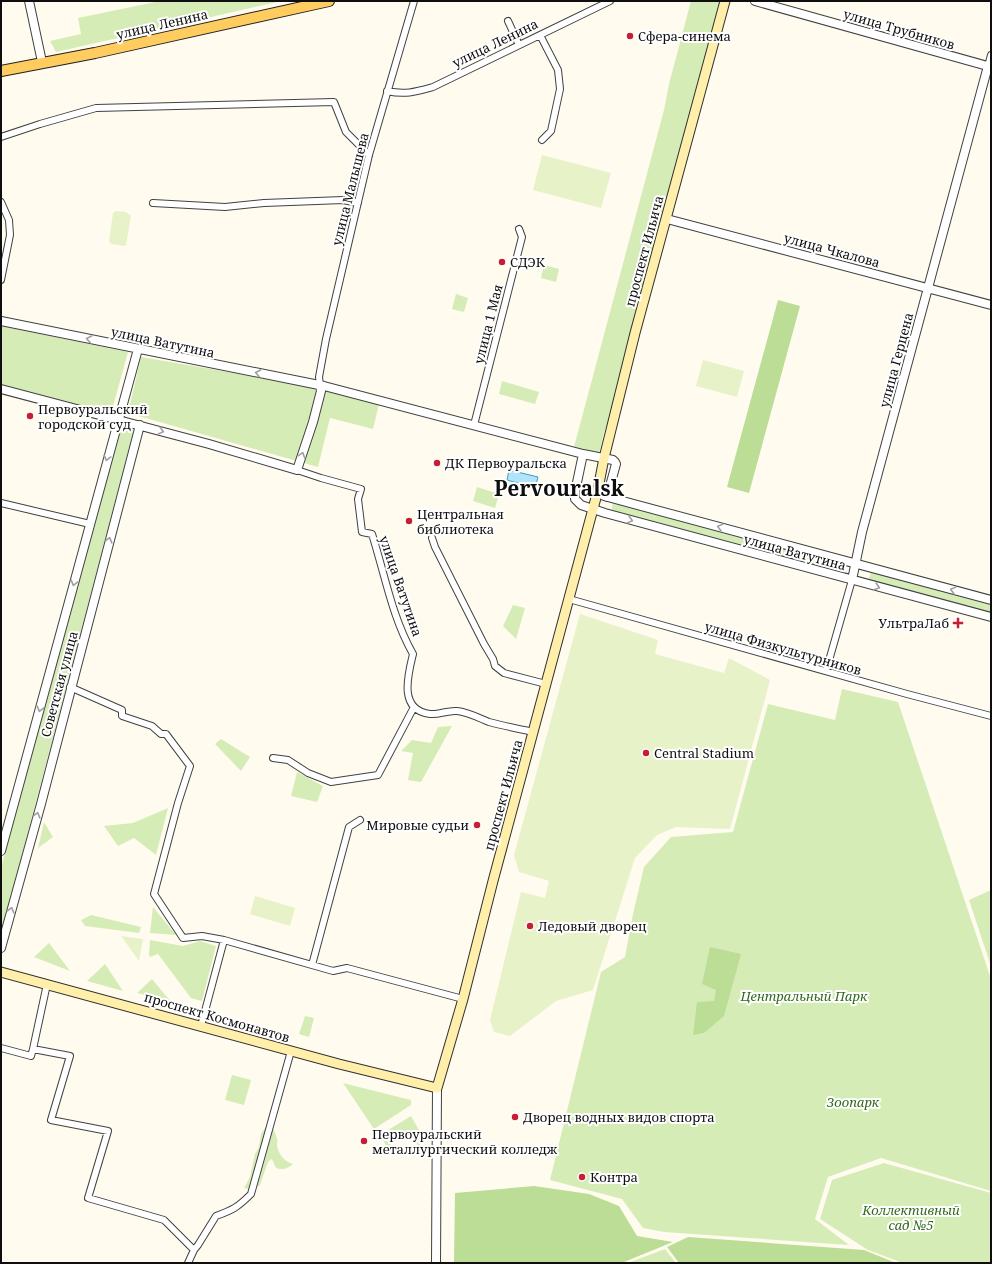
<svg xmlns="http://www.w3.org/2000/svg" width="992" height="1264" viewBox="0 0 992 1264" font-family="'Noto Serif',serif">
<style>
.green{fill:#d6ecb7}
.forest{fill:#bbdd95}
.pitch{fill:#e7f2c9}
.water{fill:#b1e3f9;stroke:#35a0d4}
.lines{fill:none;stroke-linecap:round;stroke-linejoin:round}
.minor-casing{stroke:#414141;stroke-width:8}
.tertiary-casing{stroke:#414141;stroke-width:10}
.secondary-casing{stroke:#303030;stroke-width:11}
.primary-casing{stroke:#1f1f1f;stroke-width:12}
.minor{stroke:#fff;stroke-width:6}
.tertiary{stroke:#fff;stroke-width:8}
.secondary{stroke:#ffefaa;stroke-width:9}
.primary{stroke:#ffcc60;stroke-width:10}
.oneway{stroke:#9f9f9f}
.poi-dot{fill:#c51f33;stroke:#fff;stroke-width:1.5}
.labels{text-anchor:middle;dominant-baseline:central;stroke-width:4;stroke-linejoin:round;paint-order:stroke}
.street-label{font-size:13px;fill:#0e0e0e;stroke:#fff}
.poi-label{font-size:13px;fill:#0e0e0e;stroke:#fff;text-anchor:start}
.park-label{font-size:13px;font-style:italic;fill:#31691b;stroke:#fff}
.town-label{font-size:21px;font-weight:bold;fill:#0e0e0e;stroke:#fff}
</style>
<rect width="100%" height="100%" fill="#fffbef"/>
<!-- green -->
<path class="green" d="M160,1H282L56,52L50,41L81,34L78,18Z
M691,1H723L611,414L604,432L599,454L574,447L664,110L669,84Z
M544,265L559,269L556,282L541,278Z
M456,294L468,298L464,312L452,309Z
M1,326L128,352L111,414L1,385Z
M141,357L309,386L379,404L373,429L330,418L318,467L128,413Z
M502,381L539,392L535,404L499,394Z
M120,424L133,429V433L11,897L1,931V868L117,431Z
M477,487L499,494L495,508L473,501Z
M613,503L828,560L825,570L611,512Z
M871,572L991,604V614L868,581Z
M513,605L525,608L516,639L503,626Z
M842,689L898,702L991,979V1191L881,1158L828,1177L815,1219L849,1245L664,1232L643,1228L622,1199L550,1180L601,972L625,957L633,914L644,867L671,837L733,832L768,704L835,720Z
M452,726L421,782L408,780L413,753L401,751L412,740L431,743L438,727Z
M221,739L250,757L241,771L215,744Z
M297,772L323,786L317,802L291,796Z
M168,808L156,855L134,838L118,846L104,826L133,823Z
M44,822L53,837L38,848Z
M991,890V966L969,900Z
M153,907L176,935L150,933Z
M91,915L141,927L139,933L85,926L81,920Z
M150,940L183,946L200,941L216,946L202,1001L191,998L158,954L150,957L149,955Z
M49,943L70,971L34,957Z
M105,964L123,991L87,981Z
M152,979L171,1002L137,993Z
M305,1016L314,1018L309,1037L299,1034Z
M232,1075L251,1080L244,1105L225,1100Z
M343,1083L411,1100V1105L374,1129Z
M411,1116L420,1132V1148L408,1132L387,1147L380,1135Z
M267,1125L252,1186L248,1189L244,1188L250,1177L255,1154L259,1147L261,1134Z
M272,1129L274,1130C275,1133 276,1136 277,1139C278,1141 277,1142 277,1145C278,1154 285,1162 293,1164C287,1169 284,1170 276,1168L273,1161L271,1159L268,1162L260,1185L257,1187L256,1185Z
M884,1163L991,1193V1263H903L868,1250L820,1219L832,1180Z
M665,1249L676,1263H628Z"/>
<!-- forest -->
<path class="forest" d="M778,300L800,306L749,493L727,487Z
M710,947L741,954L724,1016L704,1033L693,1035L697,1002L714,1001L716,990L702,984Z
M534,1186L589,1194L619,1206L637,1236L673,1242L624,1262L623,1263H454L455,1193Z
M688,1237L864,1250L896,1263H679L667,1247Z"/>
<!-- pitch -->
<path class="pitch" d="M542,155L611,173L601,208L533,190Z
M116,211L126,212L131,216L126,245L124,246L111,244L109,241L113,213Z
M703,360L744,371L737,397L696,386Z
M580,614L658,640L655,654L724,673L729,658L770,680L730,829L676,827L657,835L635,858L593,990L556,1001L510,1036L494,1032L490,1020L521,892L545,898L549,881L519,872L514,855Z
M255,896L295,908L290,926L250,914Z
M121,936L143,939L139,961Z"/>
<!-- water -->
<path class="water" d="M509,470L538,477L535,488L507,480Z"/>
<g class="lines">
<!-- minor casing -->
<g class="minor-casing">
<path id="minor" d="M508,21L519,45
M540,35L558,70L560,89L551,131L542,140
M988,66L991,55
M387,91C405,95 415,92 433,87L610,1
M1,137L40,124L96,108L334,102L346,132L369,155
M1,202L9,220L10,235L1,280
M153,203L225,207L264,203L343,200L358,203
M320,385L319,377L326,339L369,155L414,1
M474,425L522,237L519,229
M297,470L321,478L361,489L358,499L362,532L372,534C385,575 392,617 413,654C408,675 398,710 430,714C439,715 448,710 457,711C468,712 479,718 489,722C504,726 519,729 534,732
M1,503L90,524
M432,538L435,547L484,644L493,659L495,666L504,673L546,684
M569,599L907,694L991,716
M826,671L852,580
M70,687L122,710V716L152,726L161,734H166L190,766L178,803L154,894L183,938L202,936L224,940L333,971L347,968L463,999
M273,758L288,760L308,773L331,782L378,775L414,707
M312,965L349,827L360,820
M47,984L33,1049L70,1056L51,1120L108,1131L88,1198L164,1220L194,1250
M201,1026L224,940
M1,1048L31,1056L33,1049
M188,1263L194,1250L198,1245L216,1216C233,1210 238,1207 251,1194L291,1051"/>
</g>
<!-- tertiary casing -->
<g class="tertiary-casing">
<path id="tertiary" d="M29,1L42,62
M755,1L991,67
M667,219L991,305
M1,321L324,386L583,454L613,460L615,462L616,464L607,497
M1,389L209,444L297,470L313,422L321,391L320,385
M583,454L575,492V499L581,505L605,513L991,617
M604,496L991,600
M852,580L862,532L988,66
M1,851L138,349
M1,948L41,804L140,425
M436,1263L437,1088"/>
</g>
<!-- secondary casing -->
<g class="secondary-casing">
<path id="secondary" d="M1,972L339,1064L437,1088L463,999L493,881L597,494L604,458L635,333L725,1"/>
</g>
<!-- primary casing -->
<g class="primary-casing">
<path id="primary" d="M1,71L95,53L329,1"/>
</g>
<!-- minor -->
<use href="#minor" class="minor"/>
<!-- tertiary -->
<use href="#tertiary" class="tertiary"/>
<!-- secondary -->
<use href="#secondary" class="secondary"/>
<!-- primary -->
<use href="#primary" class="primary"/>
</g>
<!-- one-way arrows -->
<defs><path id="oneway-chevron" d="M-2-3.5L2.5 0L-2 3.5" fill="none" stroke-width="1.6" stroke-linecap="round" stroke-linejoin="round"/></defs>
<g class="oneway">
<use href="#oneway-chevron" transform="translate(89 339) rotate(-168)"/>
<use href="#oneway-chevron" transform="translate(258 373) rotate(-169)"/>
<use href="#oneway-chevron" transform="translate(161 431) rotate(15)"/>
<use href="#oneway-chevron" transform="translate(302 455) rotate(-72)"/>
<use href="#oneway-chevron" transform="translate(107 458) rotate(105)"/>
<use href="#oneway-chevron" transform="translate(630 520) rotate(15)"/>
<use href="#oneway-chevron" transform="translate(720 527) rotate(-165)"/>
<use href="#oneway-chevron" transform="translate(109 540) rotate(-75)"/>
<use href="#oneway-chevron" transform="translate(74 583) rotate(105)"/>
<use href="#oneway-chevron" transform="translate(877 587) rotate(16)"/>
<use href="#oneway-chevron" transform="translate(953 590) rotate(-165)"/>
<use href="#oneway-chevron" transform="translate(40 709) rotate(105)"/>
<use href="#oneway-chevron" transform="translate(37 815) rotate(-75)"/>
<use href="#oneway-chevron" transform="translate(11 910) rotate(-75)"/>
</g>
<!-- markers -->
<g class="poi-dot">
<circle cx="630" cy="36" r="4"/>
<circle cx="502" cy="262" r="4"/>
<circle cx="30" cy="416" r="4"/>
<circle cx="437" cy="463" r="4"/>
<circle cx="409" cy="521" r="4"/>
<path d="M956 617h4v4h4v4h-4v4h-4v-4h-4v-4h4z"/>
<circle cx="646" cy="753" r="4"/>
<circle cx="477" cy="825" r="4"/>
<circle cx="530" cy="926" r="4"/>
<circle cx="515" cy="1117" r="4"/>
<circle cx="364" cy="1141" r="4"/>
<circle cx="582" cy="1177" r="4"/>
</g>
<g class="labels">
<!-- street labels -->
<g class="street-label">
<text transform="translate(162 24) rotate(-13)">улица Ленина</text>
<text transform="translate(899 29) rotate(16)">улица Трубников</text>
<text transform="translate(495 43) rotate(-26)">улица Ленина</text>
<text transform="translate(350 189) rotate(-76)">улица Малышева</text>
<text transform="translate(832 250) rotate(15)">улица Чкалова</text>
<text transform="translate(644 251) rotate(-75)">проспект Ильича</text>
<text transform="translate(488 324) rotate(-76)">улица 1 Мая</text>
<text transform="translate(163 342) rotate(12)">улица Ватутина</text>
<text transform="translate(896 360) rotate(-75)">улица Герцена</text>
<text transform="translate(795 552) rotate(15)">улица Ватутина</text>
<text transform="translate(401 586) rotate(71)">улица Ватутина</text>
<text transform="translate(783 648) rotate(16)">улица Физкультурников</text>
<text transform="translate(59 684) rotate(-75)">Советская улица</text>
<text transform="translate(503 795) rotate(-75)">проспект Ильича</text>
<text transform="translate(217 1017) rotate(16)">проспект Космонавтов</text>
</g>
<!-- poi labels -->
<g class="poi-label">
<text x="638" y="36">Сфера-синема</text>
<text x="510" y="262">СДЭК</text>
<text x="38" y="409">Первоуральский<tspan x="38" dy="15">городской суд</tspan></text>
<text x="445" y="463">ДК Первоуральска</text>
<text x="417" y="514">Центральная<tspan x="417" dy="15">библиотека</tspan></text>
<text x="949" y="623" text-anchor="end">УльтраЛаб</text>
<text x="654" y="753">Central Stadium</text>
<text x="469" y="825" text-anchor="end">Мировые судьи</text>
<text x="538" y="926">Ледовый дворец</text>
<text x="523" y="1117">Дворец водных видов спорта</text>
<text x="372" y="1134">Первоуральский<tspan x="372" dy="15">металлургический колледж</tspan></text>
<text x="590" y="1177">Контра</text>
</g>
<!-- park labels -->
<g class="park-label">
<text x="804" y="996">Центральный Парк</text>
<text x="853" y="1102">Зоопарк</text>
<text x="911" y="1210">Коллективный<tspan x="911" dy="15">сад №5</tspan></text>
</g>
<!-- town labels -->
<g class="town-label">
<text x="559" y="488">Pervouralsk</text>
</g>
</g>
<!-- border -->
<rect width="992" height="1264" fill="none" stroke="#0e0e0e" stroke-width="4"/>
</svg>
